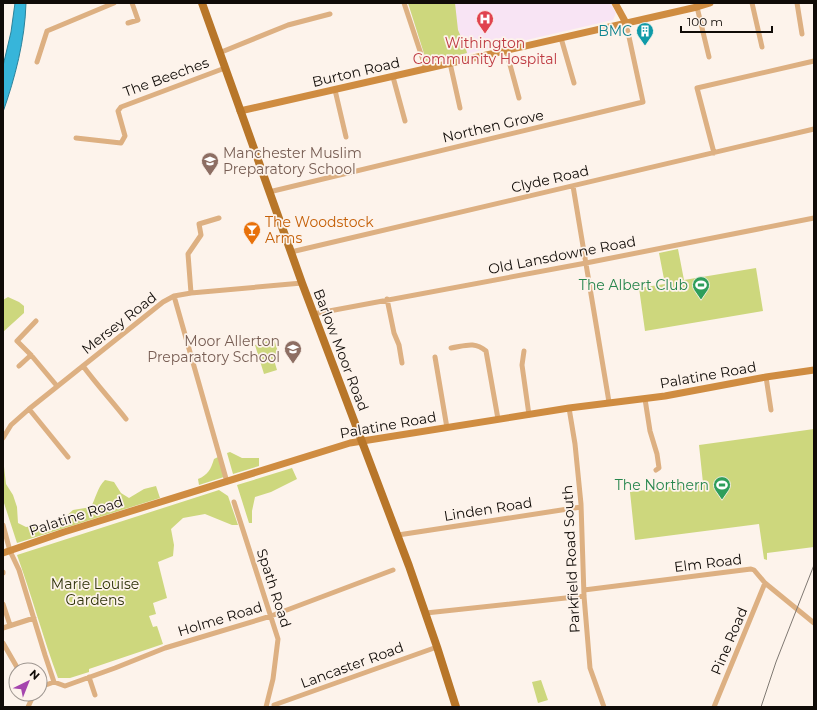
<svg xmlns="http://www.w3.org/2000/svg" width="817" height="710" viewBox="0 0 817 710" font-family="Montserrat,sans-serif">
<style>
.medical{fill:#f8e4f4}
.green{fill:#cdd77d}
.water{fill:#37b5da;stroke:#2b829b}
.lines{fill:none;stroke-linecap:round;stroke-linejoin:round}
.street{stroke:#ddb082;stroke-width:5}
.secondary{stroke:#cf8c41;stroke-width:7}
.primary{stroke:#b87629;stroke-width:8}
.tram{stroke:#7f7872;stroke-width:1}
.labels{text-anchor:middle;dominant-baseline:central;stroke-width:3.5;stroke-linejoin:round;paint-order:stroke}
.culture-label{font-size:14px;fill:#0d838f;stroke:#fdf3eb;text-anchor:end}
.health-label{font-size:14px;fill:#be3a42;stroke:#fdf3eb}
.street-label{font-size:14px;fill:#100b07;stroke:#fdf3eb}
.education-label{font-size:14px;fill:#785e54;stroke:#fdf3eb;text-anchor:start}
.food-label{font-size:14px;fill:#c56008;stroke:#fdf3eb;text-anchor:start}
.leisure-label{font-size:14px;fill:#27864d;stroke:#fdf3eb;text-anchor:end}
.park-label{font-size:14px;fill:#30340b;stroke:#fdf3eb}
</style>
<rect width="100%" height="100%" fill="#fdf3eb"/>
<!-- medical -->
<path class="medical" d="M408,3H610L616,13L613,20L427,63Z"/>
<!-- green -->
<path class="green" d="M408,3H455L458,30L465,46L467,53L427,63Z
M678,249L684,280L756,268L763,311L645,331L639,288L665,284L659,253Z
M8,297L19,302L24,306V313L3,332V300Z
M274,339L280,358L274,360L277,370L264,374L255,345Z
M814,429V547L767,553V560L764,559L759,524L635,540L630,492L703,483L699,445Z
M230,452L242,458H259V466L233,474L227,453Z
M218,457L224,477L199,485L198,479C208,475 211,469 214,459Z
M3,458L6,484L13,495L17,507L18,523L26,527L39,525L64,518L73,510L91,507C96,498 97,488 105,480L114,482L121,493L129,498L144,489L156,486L160,498L17,543L3,500Z
M292,468L297,479L271,492L255,497L252,511V523H249L237,485Z
M219,490L228,496L238,525H232L205,514L183,518L171,529L174,545L173,556L158,562L167,598L153,603L156,614L149,616L153,627L157,626L163,644L89,669V672L70,678H58C43,638 32,596 17,555Z
M541,680L548,700L538,703L532,682Z"/>
<!-- water -->
<path class="water" d="M15,3H26C25,40 15,78 3,112V66L11,32Z"/>
<g class="lines">
<!-- street -->
<path class="street" d="M404,3L426,69
M752,3L762,47
M797,3L802,34
M697,7L709,57
M128,23L138,20L132,3
M561,38L574,83
M506,50L519,98
M219,53L288,25L330,14
M37,62L47,31L114,3
M450,63L460,108
M393,77L405,121
M335,90L346,137
M76,138L121,143L125,136L118,111L121,107L225,68
M714,153L697,88L814,61
M573,186L609,402
M269,192L643,102L626,23
M291,252L814,129
M191,293L188,254L201,235L199,224L219,218
M174,296L227,482
M387,299L394,333L399,345L402,363
M313,314L586,263L814,218
M36,321L17,341L31,355L57,386
M451,348C465,346 474,341 486,351L498,419
M524,351L522,365L529,415
M435,357L447,428
M19,366L31,355
M83,366C97,385 112,401 126,419
M766,377L771,410
M645,399L650,431L657,454L659,468L656,470
M569,408L575,444L581,504L584,596L590,668L604,707
M29,409L68,457
M3,438L11,425L29,409L163,302L174,296L191,293L302,283
M234,502L278,639L273,679L266,707
M3,525L10,551L19,570L45,655L54,682
M398,535L581,507
M3,573V572
M584,590L751,569L754,570L765,583L814,623
M3,604L10,625
M426,613L584,596
M3,628L34,618
M3,643L18,669
M89,677L95,695
M54,682L65,686L115,668L165,648L271,616L393,570
M40,689L43,686L54,682
M274,705L437,647
M28,707L34,694
M714,707L765,583"/>
<!-- secondary -->
<path class="secondary" d="M615,3L626,23
M240,111L697,7L710,3
M3,553L64,532L350,443L569,408L665,396L766,377L814,370"/>
<!-- primary -->
<path class="primary" d="M202,3L302,283L409,566L437,647L456,707"/>
<!-- tram -->
<path class="tram" d="M761,707L776,662L814,565"/>
</g>
<!-- icons -->
<defs>
<g id="hospital-pin" transform="scale(0.9)"><path d="M0 17L-7.5 6A9.5 9.5 0 1 1 7.5 6Z" fill="#e0444e" stroke="#fdf3eb"/><path d="M-5-5h3v3.5h4V-5h3V5h-3V1.5h-4V5h-3Z" fill="#fff"/></g>
<g id="building-pin" transform="scale(0.9)"><path d="M0 17L-7.5 6A9.5 9.5 0 1 1 7.5 6Z" fill="#0f9aa8" stroke="#fdf3eb"/><path d="M-4-6H4V6H1V3H-1V6H-4ZM-2.5-4.3h1.7v1.8h-1.7ZM.8-4.3h1.7v1.8H.8ZM-2.5-1h1.7V.8h-1.7ZM.8-1h1.7V.8H.8Z" fill="#fff"/></g>
<g id="school-pin" transform="scale(0.9)"><path d="M0 17L-7.5 6A9.5 9.5 0 1 1 7.5 6Z" fill="#8d6e63" stroke="#fdf3eb"/><path d="M0-5L7-2L0 1L-7-2ZM-4 1L0 2.5L4 1V4Q0 6-4 4Z" fill="#fff"/></g>
<g id="bar-pin" transform="scale(0.9)"><path d="M0 17L-7.5 6A9.5 9.5 0 1 1 7.5 6Z" fill="#e8710a" stroke="#fdf3eb"/><path d="M-6-5H6L.8 .8V4.5H3.5V6h-7V4.5H-.8V.8Z" fill="#fff"/></g>
<g id="stadium-pin" transform="scale(0.9)"><path d="M0 17L-7.5 6A9.5 9.5 0 1 1 7.5 6Z" fill="#2e9e5b" stroke="#fdf3eb"/><path d="M0-5a6.5 5 0 1 0 0 10a6.5 5 0 1 0 0-10ZM-3.5-1.8h7v3.6h-7Z" fill="#fff"/></g>
</defs>
<g fill-rule="evenodd">
<use href="#hospital-pin" x="485" y="19"/>
<use href="#building-pin" x="645" y="31"/>
<use href="#school-pin" x="210" y="161"/>
<use href="#bar-pin" x="252" y="230"/>
<use href="#stadium-pin" x="701" y="285"/>
<use href="#school-pin" x="293" y="349"/>
<use href="#stadium-pin" x="722" y="485"/>
</g>
<g class="labels">
<!-- culture labels -->
<g class="culture-label">
<text x="632" y="31">BMC</text>
</g>
<!-- health labels -->
<g class="health-label">
<text x="485" y="43">Withington<tspan x="485" dy="16">Community Hospital</tspan></text>
</g>
<!-- street labels -->
<g class="street-label">
<text transform="translate(356 72) rotate(-13)">Burton Road</text>
<text transform="translate(166 77) rotate(-20)">The Beeches</text>
<text transform="translate(493 126) rotate(-13)">Northen Grove</text>
<text transform="translate(550 179) rotate(-13)">Clyde Road</text>
<text transform="translate(562 255) rotate(-11)">Old Lansdowne Road</text>
<text transform="translate(119 323) rotate(-38)">Mersey Road</text>
<text transform="translate(341 350) rotate(69)">Barlow Moor Road</text>
<text transform="translate(708 375) rotate(-10)">Palatine Road</text>
<text transform="translate(388 425) rotate(-10)">Palatine Road</text>
<text transform="translate(488 509) rotate(-9)">Linden Road</text>
<text transform="translate(76 516) rotate(-18)">Palatine Road</text>
<text transform="translate(571 559) rotate(-93)">Parkfield Road South</text>
<text transform="translate(708 563) rotate(-7)">Elm Road</text>
<text transform="translate(274 588) rotate(72)">Spath Road</text>
<text transform="translate(220 619) rotate(-17)">Holme Road</text>
<text transform="translate(729 641) rotate(-67)">Pine Road</text>
<text transform="translate(352 665) rotate(-20)">Lancaster Road</text>
</g>
<!-- education labels -->
<g class="education-label">
<text x="223" y="153">Manchester Muslim<tspan x="223" dy="16">Preparatory School</tspan></text>
<text x="280" y="341" text-anchor="end">Moor Allerton<tspan x="280" dy="16">Preparatory School</tspan></text>
</g>
<!-- food labels -->
<g class="food-label">
<text x="265" y="222">The Woodstock<tspan x="265" dy="16">Arms</tspan></text>
</g>
<!-- leisure labels -->
<g class="leisure-label">
<text x="688" y="285">The Albert Club</text>
<text x="709" y="485">The Northern</text>
</g>
<!-- park labels -->
<g class="park-label">
<text x="95" y="584">Marie Louise<tspan x="95" dy="16">Gardens</tspan></text>
</g>
</g>
<!-- border -->
<rect width="817" height="710" fill="none" stroke="#100b07" stroke-width="8"/>
<!-- north arrow -->
<g transform="translate(28 682) rotate(43)"><circle r="19" fill="#fdf3eb" stroke="#9e9690"/>
<path d="M0-3L7 15L0 10L-7 15Z" fill="#a545ae"/>
<text y="-6" font-size="11" font-weight="bold" text-anchor="middle" fill="#100b07">N</text>
</g>
<!-- scale -->
<path d="M681 26v6h91v-6" fill="none" stroke="#100b07" stroke-width="2"/>
<text x="687" y="26" font-size="12" fill="#100b07" stroke="#fdf3eb" stroke-width="3" paint-order="stroke">100 m</text>
</svg>
